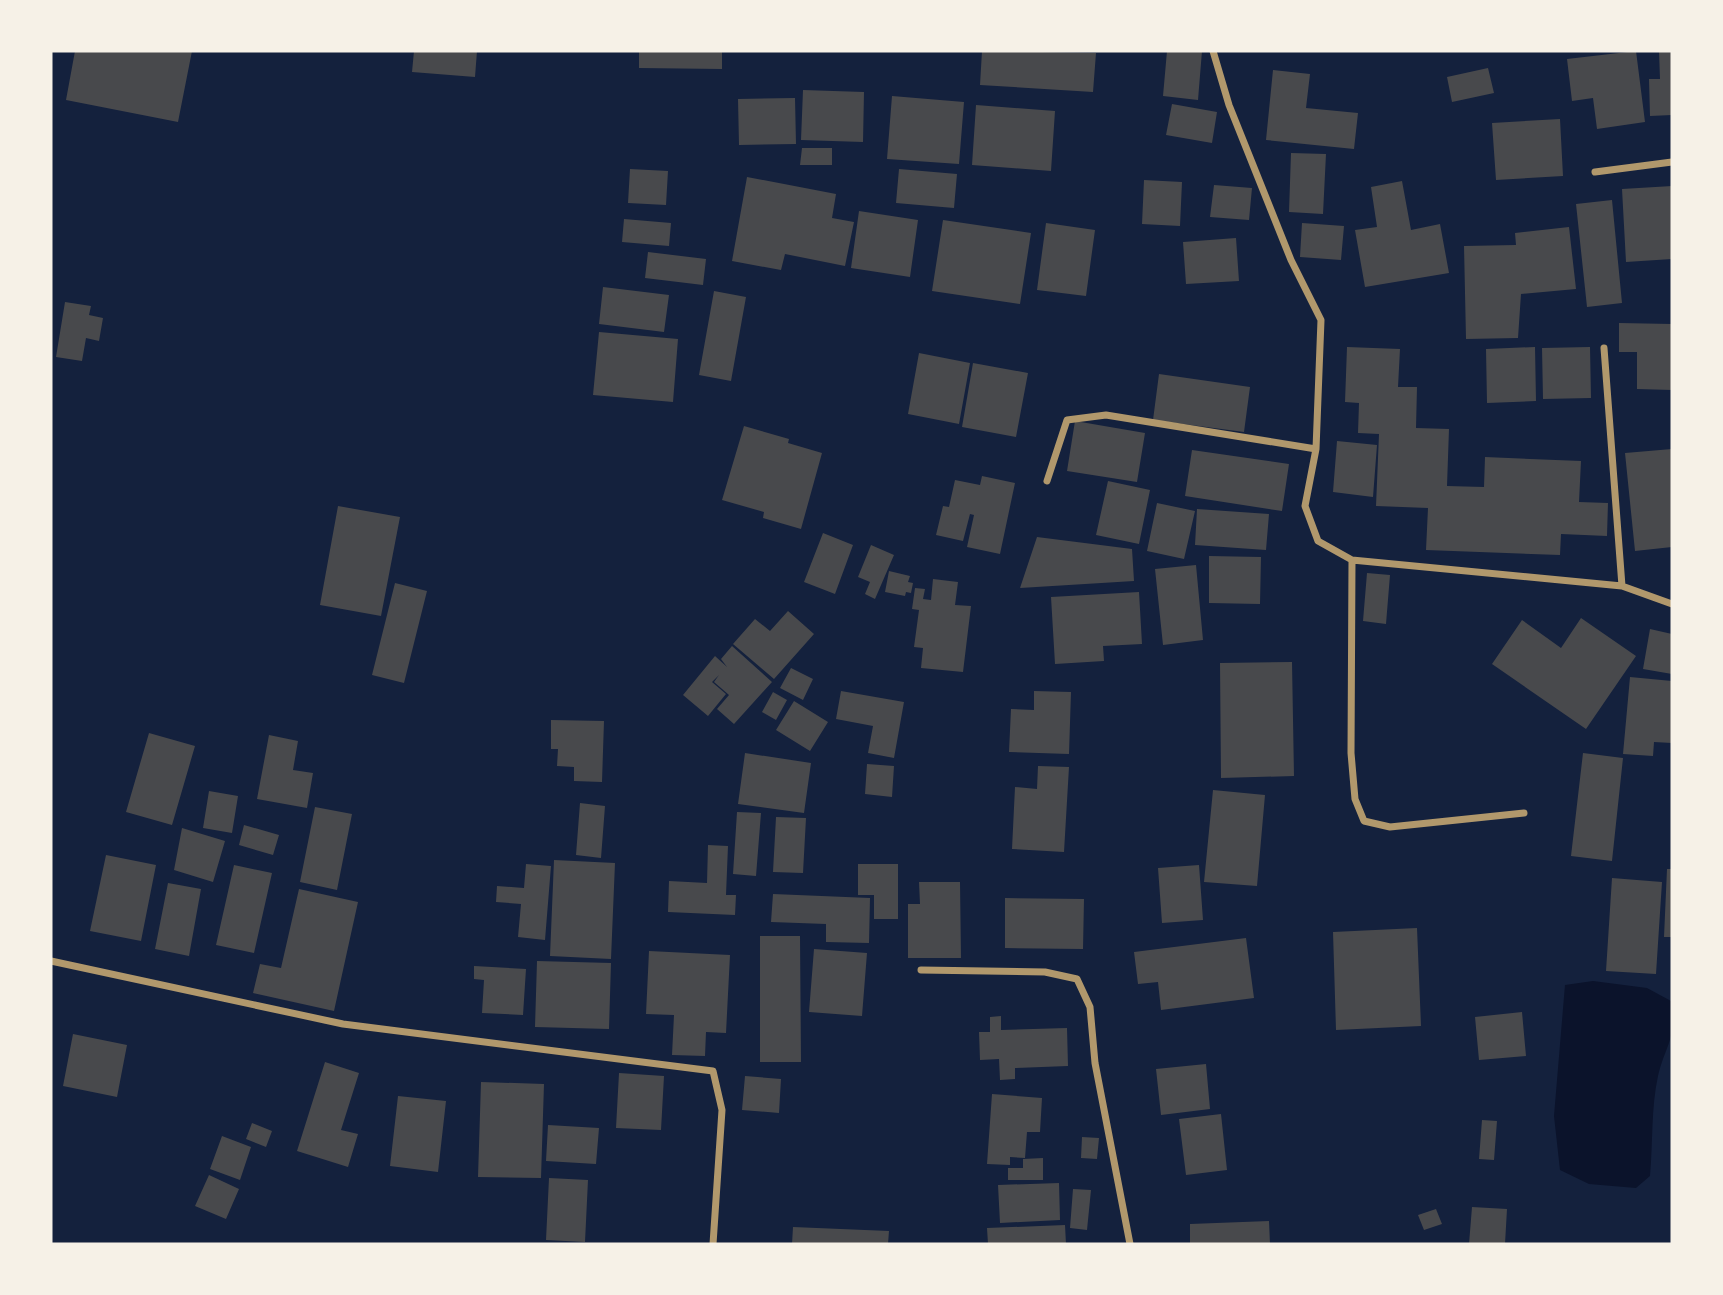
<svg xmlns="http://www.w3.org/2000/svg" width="1723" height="1295" viewBox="0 0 1723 1295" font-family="Barlow,sans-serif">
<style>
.water{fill:#0b132b}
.building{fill:#48494c}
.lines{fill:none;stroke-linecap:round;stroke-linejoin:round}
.minor{stroke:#b1986c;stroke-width:7}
</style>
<rect width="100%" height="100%" fill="#14213d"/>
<!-- water -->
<path class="water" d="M1593,981L1647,988L1671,1001C1678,1036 1665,1046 1658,1076C1651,1107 1653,1144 1650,1176L1636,1188L1589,1184L1560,1170L1554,1116L1565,985Z"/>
<!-- building -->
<path class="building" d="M75,51H192L178,122L66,100Z
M414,51H477L475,77L412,72Z
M639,51H722V69L639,68Z
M982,51L1096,53L1093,92L980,85Z
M1167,51H1202L1198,100L1163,96Z
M1636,51L1645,122L1597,129L1593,98L1572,101L1567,59Z
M1659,51H1672V115L1650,116L1649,79H1660Z
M1488,68L1494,93L1452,102L1447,77Z
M1273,70L1310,74L1306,108L1358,113L1354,149L1266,140Z
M803,90L864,92L863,142L801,140Z
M892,96L964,102L959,164L887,159Z
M795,98L796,144L739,145L738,99Z
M1172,104L1217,112L1212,143L1166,135Z
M976,105L1055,111L1051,171L972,165Z
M1560,119L1563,176L1496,180L1492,123Z
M802,148H832V165H800Z
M1291,153L1326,154L1323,214L1289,212Z
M630,169L668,171L666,205L628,203Z
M899,169L957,174L954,208L896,203Z
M747,177L836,194L832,218L854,222L845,266L785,254L781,270L732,261Z
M1144,180L1182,182L1180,226L1142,224Z
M1402,181L1411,230L1440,224L1449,273L1365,287L1355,230L1377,227L1371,187Z
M1214,185L1252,188L1249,220L1210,217Z
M1672,186V259L1626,262L1622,189Z
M1612,200L1622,303L1587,307L1576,204Z
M859,211L918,220L910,277L851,268Z
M624,219L671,223L669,246L622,242Z
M943,220L1031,233L1020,304L932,291Z
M1046,223L1095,230L1086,296L1037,290Z
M1302,223L1344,226L1341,260L1300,257Z
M1569,227L1576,289L1521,294L1518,338L1466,339L1464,246L1516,245L1515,233Z
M1236,238L1239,281L1186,284L1183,242Z
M648,252L706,259L703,285L645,278Z
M603,287L669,295L664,332L599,324Z
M714,291L746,297L731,381L699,375Z
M65,302L91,306L89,315L103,318L99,341L86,338L82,361L56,357Z
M1619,323L1672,324V390L1637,389V352H1619Z
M599,332L678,339L673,402L593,395Z
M1347,347L1400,349L1398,387H1417L1416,428L1449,429L1447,486L1484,487L1485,457L1581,461L1579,502L1608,503L1607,536L1561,534L1560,555L1426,550L1428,508L1376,506L1379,434L1358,433L1359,403L1345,402Z
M1535,347L1536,401L1487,403L1486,349Z
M1590,347L1591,398L1543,399L1542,348Z
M919,353L970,363L959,424L908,414Z
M973,363L1028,373L1016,437L962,427Z
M1159,374L1250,387L1244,432L1153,420Z
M1075,421L1145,433L1137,482L1067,471Z
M744,426L789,439L788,443L822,453L801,529L763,518L764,512L722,500Z
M1337,441L1377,445L1373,497L1333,492Z
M1672,449V547L1635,551L1625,453Z
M1192,450L1289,464L1282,511L1185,496Z
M982,476L1015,483L1000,554L967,547L974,515L970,514L963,541L936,535L943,506L949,507L955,480L980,485Z
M1108,481L1150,490L1139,544L1096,535Z
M1157,503L1195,511L1184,559L1147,551Z
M338,506L400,517L381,616L320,605Z
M1197,509L1269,514L1266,550L1195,545Z
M823,533L853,545L835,594L804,582Z
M1037,537L1132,549L1134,581L1020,588Z
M871,545L894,555L875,599L865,594L870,582L858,577Z
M1209,556L1261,557L1260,604L1209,603Z
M1196,565L1203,640L1163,645L1155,569Z
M889,571L910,576L908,582L913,583L911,593L906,592L905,596L885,592Z
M1367,573L1390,575L1386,624L1363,621Z
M933,579L958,582L955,605L971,606L963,672L921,668L923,648L914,647L919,610L912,609L915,588L925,589L923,599L931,600Z
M395,583L427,591L404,683L372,675Z
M1139,592L1142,644L1103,646L1104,661L1055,664L1051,597Z
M788,611L814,634L774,679L733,644L755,619L770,631Z
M1581,618L1636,656L1586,729L1492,664L1522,620L1561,648Z
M1650,629L1672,634V674L1643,669Z
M732,646L772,682L734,724L717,709L729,695L714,682L719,675L712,682L726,694L708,716L683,695L715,656L727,667L721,659Z
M1292,662L1294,776L1221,778L1220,663Z
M791,668L813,679L803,700L780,688Z
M1630,677L1672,681V743L1654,742L1653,756L1623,754Z
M841,691L904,702L894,758L868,753L873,726L836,719Z
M1034,691L1071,692L1069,754L1009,752L1011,709L1034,710Z
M773,692L787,700L776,720L762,712Z
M794,701L828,722L810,751L776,730Z
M551,720L604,721L602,782L574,781V767L557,766L558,749H551Z
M149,733L195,746L172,825L126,812Z
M269,735L298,741L293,770L313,773L307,808L257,799Z
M745,753L811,763L804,813L738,804Z
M1583,753L1623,758L1612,861L1571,856Z
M867,764L894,766L892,797L865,794Z
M1038,766L1069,767L1064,852L1012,849L1015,787L1037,789Z
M1213,790L1265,795L1257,886L1204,882Z
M209,791L238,796L232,833L203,828Z
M580,803L605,806L601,858L576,855Z
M315,807L352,814L337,890L300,882Z
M737,812L761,813L756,876L733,874Z
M776,817L806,818L803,873L773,872Z
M244,825L279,835L273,855L239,845Z
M182,828L225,841L213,882L174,870Z
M708,845L728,846L726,895H736L735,915L668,912L669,881L707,883Z
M106,855L156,865L141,941L90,931Z
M554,860L615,863L611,959L550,956Z
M526,864L551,866L545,940L518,937L521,904L496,902L497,886L524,888Z
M858,864H898V919H874V895H858Z
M234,865L272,873L254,953L216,945Z
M1199,865L1203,920L1162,923L1158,868Z
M1667,869H1672V937H1664Z
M1612,878L1662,882L1656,974L1606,971Z
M919,882H960L961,958H908V904H920Z
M168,883L201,889L189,956L155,949Z
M299,889L358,902L334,1011L253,993L260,964L281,968Z
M773,894L870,898L869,943L826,942V924L771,922Z
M1005,898L1084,899L1083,949L1005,948Z
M1417,928L1421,1026L1336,1030L1333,932Z
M760,936H800L801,1062H760Z
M1246,938L1254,998L1161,1010L1158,982L1138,984L1134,952Z
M814,949L867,953L862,1016L809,1012Z
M649,951L730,955L726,1033L706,1032L705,1056L672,1055L674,1015L646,1014Z
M537,961L611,963L609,1029L535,1027Z
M474,966L526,969L523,1015L482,1013L484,980L474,979Z
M1522,1012L1526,1056L1479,1060L1475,1017Z
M1001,1016V1030L1067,1028L1068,1066L1015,1068V1079L1000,1080L999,1059L980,1060L979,1032H990V1017Z
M73,1034L127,1045L117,1097L63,1086Z
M325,1062L359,1073L341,1130L358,1134L348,1167L297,1151Z
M1206,1064L1210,1109L1161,1115L1156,1069Z
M619,1073L664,1076L661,1130L616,1128Z
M745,1076L781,1079L779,1113L742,1110Z
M481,1082L544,1084L541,1178L478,1177Z
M992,1094L1042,1098L1040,1132H1027L1025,1158L1010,1157V1165L987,1164Z
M398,1096L446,1101L438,1172L390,1166Z
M1221,1114L1227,1170L1186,1175L1179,1119Z
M1482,1120L1497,1121L1494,1160L1479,1159Z
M252,1123L272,1131L266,1147L246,1139Z
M548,1125L599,1128L596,1164L546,1161Z
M222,1136L251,1147L240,1180L210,1169Z
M1082,1137L1099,1138L1097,1159L1081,1158Z
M1043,1158V1180H1008V1168H1023V1159Z
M209,1175L239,1189L226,1219L195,1206Z
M549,1178L588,1180L585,1242L546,1240Z
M1059,1183L1060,1220L1000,1223L998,1185Z
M1073,1189L1091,1190L1087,1230L1070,1228Z
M1472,1207L1507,1209L1505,1244H1469Z
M1436,1209L1442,1224L1424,1230L1418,1215Z
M1269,1221L1270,1244H1190V1224Z
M1065,1225L1066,1244H988L987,1228Z
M793,1227L889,1231L888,1244H792Z"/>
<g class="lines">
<!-- minor -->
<path class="minor" d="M1213,51L1229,105L1291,260L1321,320L1316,449L1305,506L1318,541L1352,560L1622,586L1672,604
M1595,172L1672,162
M1604,348L1622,586
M1047,481L1067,420L1106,415L1316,449
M1352,560L1351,753L1355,799L1364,821L1390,827L1524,813
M51,961L343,1024L713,1071L722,1110L713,1244
M921,970L1045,972L1077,979L1090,1007L1095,1063L1130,1244"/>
</g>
<!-- border -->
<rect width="1723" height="1295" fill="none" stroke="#f6f1e7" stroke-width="105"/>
</svg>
